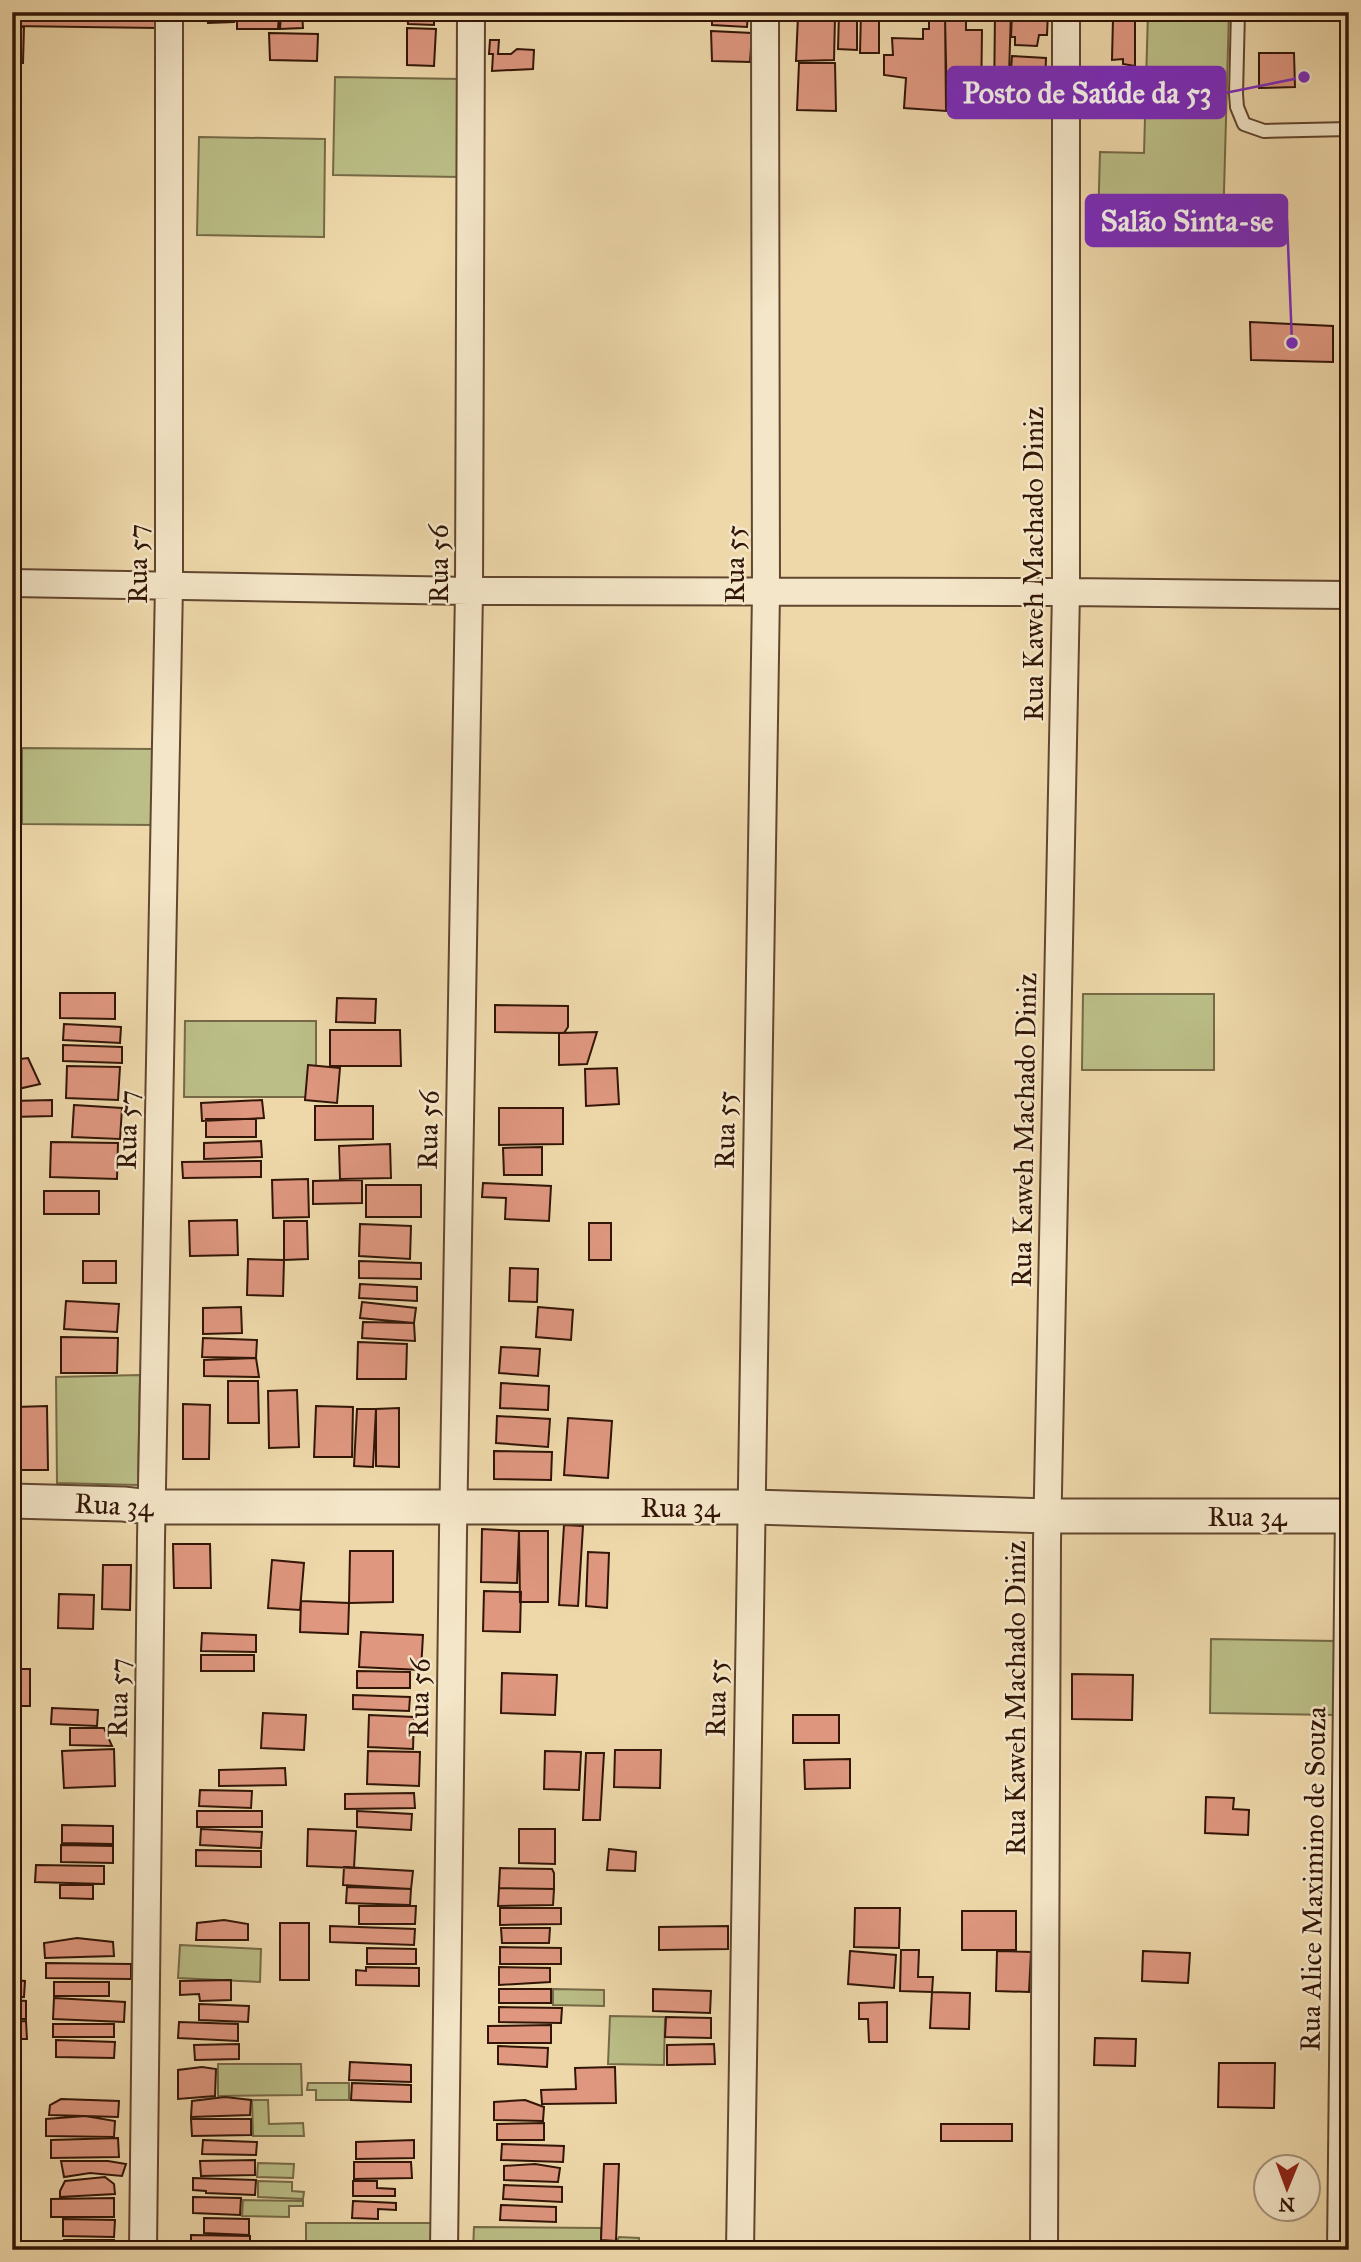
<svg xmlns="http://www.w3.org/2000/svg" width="1361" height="2262" viewBox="0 0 1361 2262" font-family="'IM FELL Great Primer',serif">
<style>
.green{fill:#bbbe87;stroke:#766a46;stroke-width:2}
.building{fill:#df9780;stroke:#321506;stroke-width:2}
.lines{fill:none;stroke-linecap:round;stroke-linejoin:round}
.service-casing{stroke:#61462f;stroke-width:16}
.minor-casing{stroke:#61462f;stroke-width:30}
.tertiary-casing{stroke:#61462f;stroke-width:37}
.service{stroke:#f4e6c8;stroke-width:12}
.minor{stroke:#f4e6c8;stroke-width:26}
.tertiary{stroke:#f4e6c8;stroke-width:33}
.labels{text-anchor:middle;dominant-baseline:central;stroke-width:5;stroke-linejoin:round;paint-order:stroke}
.street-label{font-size:28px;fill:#321506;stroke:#f4e6c8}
.leader{fill:none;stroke:#7b2cbf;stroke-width:2.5}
.callout-dot{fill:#7b2cbf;stroke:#f4e6c8;stroke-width:2.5}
.callout{fill:#7b2cbf;stroke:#7b2cbf;stroke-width:2.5}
.callout-label{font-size:30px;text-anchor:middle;font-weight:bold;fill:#fff}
</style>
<rect width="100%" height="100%" fill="#eed8aa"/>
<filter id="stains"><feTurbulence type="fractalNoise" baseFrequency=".00286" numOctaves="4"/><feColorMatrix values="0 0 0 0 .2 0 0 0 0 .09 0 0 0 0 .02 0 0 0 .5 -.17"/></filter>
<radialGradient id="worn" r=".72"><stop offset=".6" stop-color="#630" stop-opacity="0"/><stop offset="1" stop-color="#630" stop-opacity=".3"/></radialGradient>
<!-- green -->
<path class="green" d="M1148,12H1229L1223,227L1098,224L1100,152L1144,153Z
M335,77L462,79L460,177L333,175Z
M199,137L325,139L324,237L197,235Z
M12,234L17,235L15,333H12Z
M22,748L153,749V825L22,824Z
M1083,994H1214V1070H1082Z
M185,1021H316V1097H184Z
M140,1375L138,1485L57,1483L56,1377Z
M1211,1639L1337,1641L1336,1715L1210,1713Z
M180,1945L261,1949L260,1982L178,1978Z
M553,1989L604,1990V2006L553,2005Z
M610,2016L665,2017L664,2065L608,2064Z
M218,2064H301L302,2095L218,2096Z
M308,2083H349V2100H316V2090H307Z
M252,2100H268L269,2124L303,2123L304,2136H253Z
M258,2163L294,2164L293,2178L257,2177Z
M258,2181L292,2182V2191L304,2192L303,2199L258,2197Z
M243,2200L303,2201V2206H289V2217L242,2216Z
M306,2223H436V2250H306Z
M474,2227L601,2228V2241H617L619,2237L639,2238V2250H473Z"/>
<!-- building -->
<path class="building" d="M12,12H157V28L12,26Z
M209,12H234V22L208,23Z
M281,12L302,13L303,28L280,29Z
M407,12H434V25L408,24Z
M712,12H748L747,27L712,25Z
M797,12H835V17L797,15Z
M839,12H857V50L838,49Z
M861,12H879V53H860Z
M929,12H945L946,111L904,108L906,78L884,75V55H893L892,38L923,39V29H929Z
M995,12H1011L1008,106L994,105Z
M1012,12H1048L1047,35H1039L1037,46L1015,45V37H1011Z
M279,15L278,29H237V16Z
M798,16L835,18L834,60L796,61Z
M945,17L966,19V30H982L981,105L947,106Z
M1113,18H1135V66L1123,64V59L1112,60Z
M12,27H24L23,63H12Z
M407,28L436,29L434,66L407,65Z
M711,31L752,33L750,62L712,61Z
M269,33L318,34L317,61L270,60Z
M490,40H499L498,54H511L517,49L534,50L533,69L492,71L493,54H489Z
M1259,53H1294L1295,87L1259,88Z
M1012,56L1046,58L1045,85H1010Z
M799,63H835L836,111L797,110Z
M1250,322L1333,326V362L1251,360Z
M60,993H115V1019L60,1018Z
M337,998L376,999L375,1023L336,1022Z
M495,1005L568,1006V1027L564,1033L495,1032Z
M64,1024L121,1027L120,1043L63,1040Z
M330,1030H400L401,1066H330Z
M597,1032L587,1064L559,1065V1033Z
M63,1045L122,1047V1063L63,1061Z
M28,1058L40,1084L14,1090L12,1093V1060Z
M308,1065L340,1068L337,1103L305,1100Z
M67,1066L120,1067L118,1100L66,1098Z
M617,1068L619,1104L586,1106L585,1069Z
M52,1100V1116L12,1117V1101Z
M262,1100L264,1118L202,1121L201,1103Z
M74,1105L122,1108L120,1139L72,1137Z
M315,1106H373V1139L315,1140Z
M499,1108H563V1144L499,1145Z
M206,1119H256V1137H206Z
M261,1141L262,1157L204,1159V1143Z
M51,1142L118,1143L117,1179L50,1177Z
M390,1144L391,1178L340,1179L339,1146Z
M542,1147V1175H504L503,1148Z
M261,1161V1177L183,1178L182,1162Z
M308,1179L309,1217L273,1218L272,1180Z
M362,1180V1203L313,1204V1181Z
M483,1183L551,1186L549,1221L505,1219L506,1198L482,1197Z
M366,1185H421V1217H366Z
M44,1191H99V1214H44Z
M237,1220L238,1255L190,1256L189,1221Z
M284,1221H307L308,1259L284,1260Z
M589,1223H611V1260H589Z
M360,1224L411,1226L410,1259L359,1256Z
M248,1259L284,1260L283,1296L247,1295Z
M83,1261H116V1283H83Z
M359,1261L421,1263V1279L359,1278Z
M510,1268L538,1269L537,1302L509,1301Z
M360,1284L417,1287V1301L359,1298Z
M66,1301L119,1304L117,1332L64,1329Z
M362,1302L416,1308L414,1323L360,1318Z
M241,1307L242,1333L203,1334V1308Z
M538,1307L573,1310L571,1340L536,1337Z
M363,1322L414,1323L415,1341L362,1338Z
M61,1337L118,1338L117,1373H61Z
M203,1338L257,1340L256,1358L202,1357Z
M358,1342L407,1344L406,1379H357Z
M501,1347L540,1349L538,1376L499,1373Z
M256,1358L259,1377L204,1376V1360Z
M228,1381H258L259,1423H228Z
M501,1383L549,1386L548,1410L500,1408Z
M297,1390L299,1447L269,1448L268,1391Z
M183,1404L210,1405L209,1459H183Z
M47,1406L48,1470H17L16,1407Z
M316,1406L353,1407L352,1457H314Z
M399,1408V1467L376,1466V1409Z
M357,1409H376L373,1467L354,1466Z
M497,1416L550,1419L548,1447L496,1443Z
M568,1418L612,1421L608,1478L564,1475Z
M494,1451L552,1452L551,1480L494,1479Z
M564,1525L583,1526L578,1606L559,1605Z
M482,1529L519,1531L517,1583L481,1582Z
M519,1531H548V1602H520Z
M173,1544H210L211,1588H174Z
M350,1551H393V1602L349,1603Z
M588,1552L609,1553L607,1608L586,1606Z
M272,1560L304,1563L300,1610L268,1608Z
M103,1565H131L130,1610L102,1609Z
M484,1591L521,1592L520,1632L483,1631Z
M59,1594L94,1595L93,1629L58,1628Z
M301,1601L349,1603L348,1634L300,1632Z
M361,1632L423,1635L421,1670L359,1667Z
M202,1633L256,1635V1652L201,1651Z
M201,1655H254V1671H201Z
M12,1669H30V1706H12Z
M357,1671L410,1672V1688H357Z
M502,1673L557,1675L555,1715L501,1713Z
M1072,1674L1133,1675L1132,1720L1072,1719Z
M353,1695L410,1697L409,1711L353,1709Z
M52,1708L98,1710L97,1726L51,1724Z
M263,1713L306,1715L304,1750L261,1748Z
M369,1715L414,1717L413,1749L368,1747Z
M793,1715H839V1743H793Z
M70,1728H104L112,1746L70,1745Z
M114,1749L115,1786L64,1788L62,1751Z
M615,1750H661L660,1788L614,1787Z
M368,1751L420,1752L419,1786L367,1784Z
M545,1751L581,1752L579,1790L544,1789Z
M586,1753H604L600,1820H583Z
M850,1759V1788L805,1789L804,1760Z
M285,1768L286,1785L219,1786V1770Z
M200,1790L252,1791L251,1808L199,1806Z
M414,1793L415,1808L345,1809V1794Z
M1206,1797L1234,1798L1233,1809L1249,1810L1248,1835L1205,1833Z
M197,1811H262V1827H197Z
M357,1811L412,1814L411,1830L357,1827Z
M62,1825L113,1826V1844L62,1843Z
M201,1829L262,1832L261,1848L200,1845Z
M308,1829L356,1831L354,1868L307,1866Z
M519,1829H555V1864L519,1863Z
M61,1845L113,1846V1863L61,1862Z
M609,1849L636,1852L635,1871L607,1870Z
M196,1850L261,1851V1867L196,1866Z
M36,1865L104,1866V1884L35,1882Z
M344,1867L413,1871L411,1889L343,1885Z
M500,1868L552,1869L554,1873V1889L499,1888Z
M60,1885H93V1899L60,1898Z
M347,1887L411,1889L410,1905L346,1903Z
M499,1888L554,1889L553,1905L498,1906Z
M359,1906H416L415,1924H359Z
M500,1908H561V1924L500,1925Z
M855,1908H900L899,1948L854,1947Z
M962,1911H1016V1950H962Z
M224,1920L248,1924V1940H196L197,1923Z
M280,1923H309V1980H280Z
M330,1926L415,1929L414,1945L330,1942Z
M728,1926V1949L659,1950V1927Z
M501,1928H550L549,1943H502Z
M77,1938L113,1942L114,1956L45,1958L44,1943Z
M500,1947L561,1948V1964H500Z
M367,1948L416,1949V1964H367Z
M901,1950H919L918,1977H933L932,1992L900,1991Z
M850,1951L896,1955L894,1988L848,1984Z
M997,1951L1031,1952L1029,1992L996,1991Z
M1143,1951L1190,1953L1188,1983L1142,1981Z
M46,1963L131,1964V1979L46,1978Z
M366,1967L419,1968V1986L356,1985V1970L366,1971Z
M499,1967L550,1968V1982L499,1985Z
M12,1980L25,1981L24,1997H12Z
M231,1980V2000L200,2001L199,1994L180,1995V1981Z
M54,1982H109V1996H54Z
M499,1989H551V2003H499Z
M653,1989L711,1991L710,2013L653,2011Z
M932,1992L970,1993L969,2029L930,2028Z
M54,1998L125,2002L124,2022L53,2019Z
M12,2000L26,2001V2019H12Z
M887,2002V2042H869L868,2019H859V2003Z
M199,2004L249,2006L248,2022L199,2020Z
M499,2007L562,2008L561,2023L499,2022Z
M666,2017L711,2018V2038L665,2037Z
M26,2021L27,2039H12V2022Z
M179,2022L238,2024V2041L178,2038Z
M53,2024H114V2037H53Z
M551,2025V2043H488V2026Z
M1095,2038L1136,2039L1135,2066L1094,2065Z
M56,2040L115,2042L114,2058L56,2057Z
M239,2044V2059L195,2060L194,2045Z
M714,2044L715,2064L667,2065V2045Z
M498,2046L548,2048L547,2067L498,2064Z
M350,2062L411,2065V2082L349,2080Z
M1219,2063H1275L1274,2108L1218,2107Z
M202,2067L216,2069L215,2096L178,2099V2070Z
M615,2067L616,2103L542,2104L541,2090L576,2089L575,2068Z
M352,2083L411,2085V2102L351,2100Z
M225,2097L251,2100L250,2115L191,2117L192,2101Z
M61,2099L119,2101L118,2117L49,2115L50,2105Z
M525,2100L544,2107L543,2121L494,2120V2102Z
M85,2116L115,2121L114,2137L46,2136V2119Z
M191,2119H251V2135L192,2136Z
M544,2123V2140H497V2124Z
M941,2124H1012V2141H941Z
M118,2138L119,2157L51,2158V2140Z
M203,2140L257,2142L256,2155L202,2154Z
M414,2140V2158L356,2159V2142Z
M502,2144L564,2146L563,2162L501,2160Z
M255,2160V2175L201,2176L200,2161Z
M61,2161H108L126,2164L122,2176L90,2173L64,2177Z
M354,2162H411L412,2178L354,2179Z
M535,2164L560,2168L558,2182L504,2180V2166Z
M604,2164H619L616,2241L601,2240Z
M105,2177L114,2184L115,2194L60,2197V2191L65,2181Z
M193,2178L256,2180L255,2195L206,2193V2191L193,2190Z
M353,2181H377V2188L395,2189V2196H353Z
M504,2185L562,2187V2202L503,2199Z
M193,2197L241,2198L240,2215L193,2213Z
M114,2198V2217H51V2199Z
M353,2201L396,2203V2210L378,2209V2219L352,2218Z
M501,2205L556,2207V2222L500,2220Z
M204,2218L249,2219V2235L204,2233Z
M63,2219L115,2220L114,2237L63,2236Z
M191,2235L250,2236V2250L191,2248Z
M64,2240H114V2250H64Z"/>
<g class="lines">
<!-- service casing -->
<g class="service-casing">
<path id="service" d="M1238,12L1236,94L1237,107L1244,124L1264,131L1349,129"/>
</g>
<!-- minor casing -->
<g class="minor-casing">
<path id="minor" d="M12,583L469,591L1066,592L1349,595
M143,2250L151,1539L169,585V12
M444,2250L453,1533L469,591L471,12
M740,2250L766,593L765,12
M1044,2250L1047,1542L1066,592V12
M1341,2250L1349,1510"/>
</g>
<!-- tertiary casing -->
<g class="tertiary-casing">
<path id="tertiary" d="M12,1501L123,1504L151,1507H750L1049,1516H1349"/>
</g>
<!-- service -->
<use href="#service" class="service"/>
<!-- minor -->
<use href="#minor" class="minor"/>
<!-- tertiary -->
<use href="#tertiary" class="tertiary"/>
</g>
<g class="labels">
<!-- street labels -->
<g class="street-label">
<text transform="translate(137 564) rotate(-90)">Rua 57</text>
<text transform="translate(438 564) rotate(-90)">Rua 56</text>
<text transform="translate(734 564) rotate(-90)">Rua 55</text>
<text transform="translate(1033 564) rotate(-90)">Rua Kaweh Machado Diniz</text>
<text transform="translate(127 1130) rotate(-89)">Rua 57</text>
<text transform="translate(428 1130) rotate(-89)">Rua 56</text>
<text transform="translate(725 1130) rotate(-89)">Rua 55</text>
<text transform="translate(1024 1130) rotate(-89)">Rua Kaweh Machado Diniz</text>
<text transform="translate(114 1505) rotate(3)">Rua 34</text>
<text x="680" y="1507">Rua 34</text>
<text x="1247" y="1516">Rua 34</text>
<text transform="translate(118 1698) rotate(-89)">Rua 57</text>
<text transform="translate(419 1698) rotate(-89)">Rua 56</text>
<text transform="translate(716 1698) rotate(-89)">Rua 55</text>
<text transform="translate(1015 1698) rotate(-90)">Rua Kaweh Machado Diniz</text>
<text transform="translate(1313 1879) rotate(-89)">Rua Alice Maximino de Souza</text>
</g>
</g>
<!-- callouts -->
<path class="leader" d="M1304 77L1225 93M1292 343L1287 220"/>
<g class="callout-dot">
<circle cx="1304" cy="77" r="7"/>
<circle cx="1292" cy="343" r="7"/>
</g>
<g class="callout">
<rect x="948" y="67" width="277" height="51" rx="7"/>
<rect x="1086" y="195" width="201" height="51" rx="7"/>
</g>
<g class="callout-label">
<text x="1087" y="103">Posto de Saúde da 53</text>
<text x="1187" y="231">Salão Sinta-se</text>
</g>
<!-- margin -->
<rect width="1361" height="2262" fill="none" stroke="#eed8aa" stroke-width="42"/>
<rect x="14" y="14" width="1333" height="2234" fill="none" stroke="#321506" stroke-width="3.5"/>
<rect x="21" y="21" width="1319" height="2220" fill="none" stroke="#321506" stroke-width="2"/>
<!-- north arrow -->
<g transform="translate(1287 2188) rotate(181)"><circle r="33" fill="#f4e6c8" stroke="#a6927a" stroke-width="2"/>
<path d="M0-5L12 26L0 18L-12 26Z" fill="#8f2418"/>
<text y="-10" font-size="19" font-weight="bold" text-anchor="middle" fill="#321506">N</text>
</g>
<rect width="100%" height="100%" filter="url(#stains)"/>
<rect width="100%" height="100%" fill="url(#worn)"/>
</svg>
